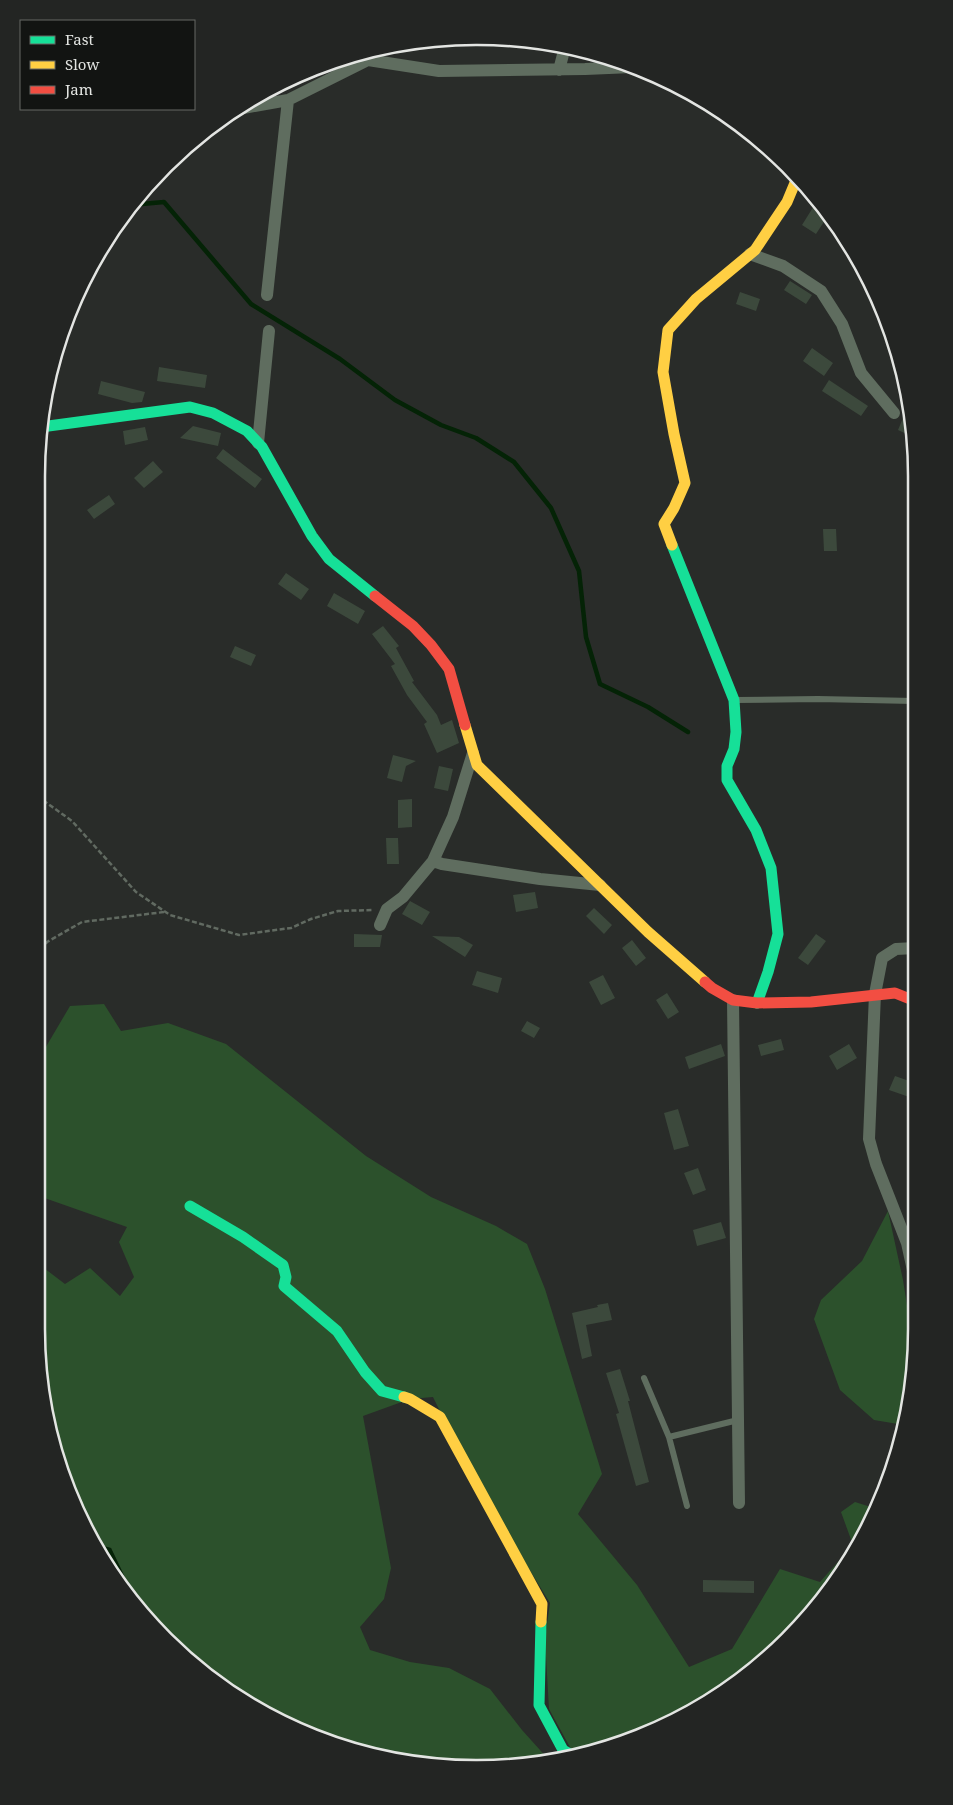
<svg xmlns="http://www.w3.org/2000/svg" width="953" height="1805" viewBox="0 0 953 1805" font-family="'Noto Serif',serif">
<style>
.green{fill:#2c512c}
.water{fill:#042306}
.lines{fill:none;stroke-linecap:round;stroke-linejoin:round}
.stream{stroke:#042306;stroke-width:4.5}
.building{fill:#3c493c}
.path{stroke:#616a61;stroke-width:2.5;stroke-dasharray:5 2.5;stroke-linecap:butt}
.lane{stroke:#5f6d5f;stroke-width:6}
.street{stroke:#5f6d5f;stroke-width:12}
.fast{stroke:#16e098;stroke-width:11}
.slow{stroke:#ffcf43;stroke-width:11}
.jam{stroke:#f24e42;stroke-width:11}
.rim{fill:none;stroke:#e3e5e2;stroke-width:2.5}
</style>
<rect width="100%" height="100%" fill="#292c29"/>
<!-- green -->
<path class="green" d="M104,1004L121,1031L168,1023L226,1044L366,1156L431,1197L496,1226L527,1244L545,1289L602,1474L578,1514L637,1585L689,1667L732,1649L780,1569L820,1582L853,1545L841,1512L855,1502L877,1509L871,1523L788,1640L671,1723L575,1752L571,1749L549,1709L545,1639L550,1603L473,1478L433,1397L410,1399L363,1416L391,1568L384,1599L360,1627L370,1650L410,1662L449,1668L490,1689L522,1730L549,1760L534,1765L447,1768L363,1754L232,1695L133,1602V1594L111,1548L100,1545L60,1470L36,1328V1262L65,1284L90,1268L120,1296L134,1277L119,1242L127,1227L36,1195L37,1062L70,1006Z
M888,1211L903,1280L914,1350L904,1425L874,1420L840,1390L814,1319L821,1300L862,1261Z"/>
<!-- water -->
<path class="water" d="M100,1545L111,1548L133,1594V1602L127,1597Z"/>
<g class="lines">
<!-- stream -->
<path class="stream" d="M131,205L164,202L251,304L340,359L395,400L441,425L476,438L514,462L551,508L579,571L586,637L600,684L648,707L688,732"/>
</g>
<!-- building -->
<path class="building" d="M817,201L822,205L829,214L816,234L802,225Z
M790,281L812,295L806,304L784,290Z
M740,292L760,299L756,311L736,304Z
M812,348L833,363L824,376L803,361Z
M159,367L207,375L205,388L157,381Z
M829,380L868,406L861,416L822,391Z
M101,381L145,392L142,402L132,403L98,394Z
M903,418L913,422V437L898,430Z
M193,426L221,433L218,446L180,438Z
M145,427L148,440L125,445L123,431Z
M223,449L262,479L255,488L216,458Z
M153,461L163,472L144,488L134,478Z
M109,495L115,504L94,519L87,510Z
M823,529H836L837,551H824Z
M286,573L309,589L301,600L278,584Z
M334,593L365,611L358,624L327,606Z
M383,626L399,646L396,648L414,681L412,682L437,715L441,725L452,720L459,743L437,753L424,724L427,722L407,695L391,666L395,664L372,634Z
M235,646L256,655L251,666L230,657Z
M393,755L416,761L406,766L402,782L387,778Z
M439,766L453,769L448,791L434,788Z
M412,799V827L398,828V800Z
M386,838H398L399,864H387Z
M535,892L538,908L516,912L513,895Z
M410,901L430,912L422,925L402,914Z
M594,908L612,925L604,934L586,916Z
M354,934L382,935L380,947H354Z
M816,934L826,941L808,965L798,958Z
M432,936L459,937L473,945L465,957Z
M632,940L646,958L636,966L622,948Z
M477,971L502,978L498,993L472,985Z
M603,975L615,998L601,1005L589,982Z
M667,993L679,1012L668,1019L656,1000Z
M527,1021L540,1028L534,1038L521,1031Z
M781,1039L784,1050L761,1056L758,1045Z
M721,1044L725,1056L689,1069L685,1057Z
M849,1044L857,1058L837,1070L829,1056Z
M895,1076L915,1083V1099L889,1090Z
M678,1109L689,1146L674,1150L664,1113Z
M698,1168L706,1190L693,1195L684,1173Z
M721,1222L726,1238L697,1246L693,1230Z
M608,1303L612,1320L586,1325L592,1356L582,1359L572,1313L598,1307L597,1305Z
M620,1369L630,1401H628L649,1482L636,1486L616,1414L619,1413L606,1373Z
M703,1580L754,1581V1593L703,1592Z"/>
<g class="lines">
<!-- path -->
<path class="path" d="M37,796L72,821L136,892L170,915L239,935L291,928L311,919L338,911L373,910
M37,956L47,942L82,922L164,912"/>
<!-- lane -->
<path class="lane" d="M736,700L818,699L914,701
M644,1378L669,1437
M687,1506L669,1437L738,1420"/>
<!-- street -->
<path class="street" d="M559,70L565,47
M238,109L288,100
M750,254L783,266L821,291L842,324L861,373L894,413
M267,295L288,100L368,60L439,71L585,69L632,67
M258,443L269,331
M433,861L442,864L540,879L600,885
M380,925L387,909L403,897L433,861L453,817L473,753
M915,948L896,949L882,958L875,994L869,1139L876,1164L907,1243L916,1284
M733,1000L739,1503"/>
<!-- fast -->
<path class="fast" d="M41,427L190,407L213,413L247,431L262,447L312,536L329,559L375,596
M672,545L734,700L736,732L734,749L727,766V780L756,830L771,868L778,934L768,972L757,1003
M190,1206L243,1237L283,1265L286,1277L284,1286L337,1331L365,1372L382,1391L404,1397
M541,1622L539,1705L563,1750L570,1754"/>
<!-- slow -->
<path class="slow" d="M672,545L664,524L674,508L685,483L674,434L663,372L668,330L696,299L755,250L787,202L797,178
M465,725L477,765L648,932L705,982
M404,1397L410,1399L440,1417L542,1604L541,1622"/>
<!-- jam -->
<path class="jam" d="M375,596L413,626L431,645L449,669L465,725
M705,982L712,988L733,1000L757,1003L811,1002L895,993L915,1001"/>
</g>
<!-- crop -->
<path d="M0 0H953V1805H0ZM476 45H477A431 431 0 0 1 908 476V1329A431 431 0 0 1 477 1760H476A431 431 0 0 1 45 1329V476A431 431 0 0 1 476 45Z" fill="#232523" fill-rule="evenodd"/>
<path class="rim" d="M476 45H477A431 431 0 0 1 908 476V1329A431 431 0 0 1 477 1760H476A431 431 0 0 1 45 1329V476A431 431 0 0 1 476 45Z"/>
<!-- legend -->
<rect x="20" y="20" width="175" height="90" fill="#121412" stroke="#666865"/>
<rect x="30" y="36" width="25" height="8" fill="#16e098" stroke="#666865"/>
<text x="65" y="45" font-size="15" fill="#e3e5e2">Fast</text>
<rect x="30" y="61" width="25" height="8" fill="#ffcf43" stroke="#666865"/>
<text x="65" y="70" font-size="15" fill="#e3e5e2">Slow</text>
<rect x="30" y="86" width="25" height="8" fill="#f24e42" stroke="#666865"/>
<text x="65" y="95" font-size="15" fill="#e3e5e2">Jam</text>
</svg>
